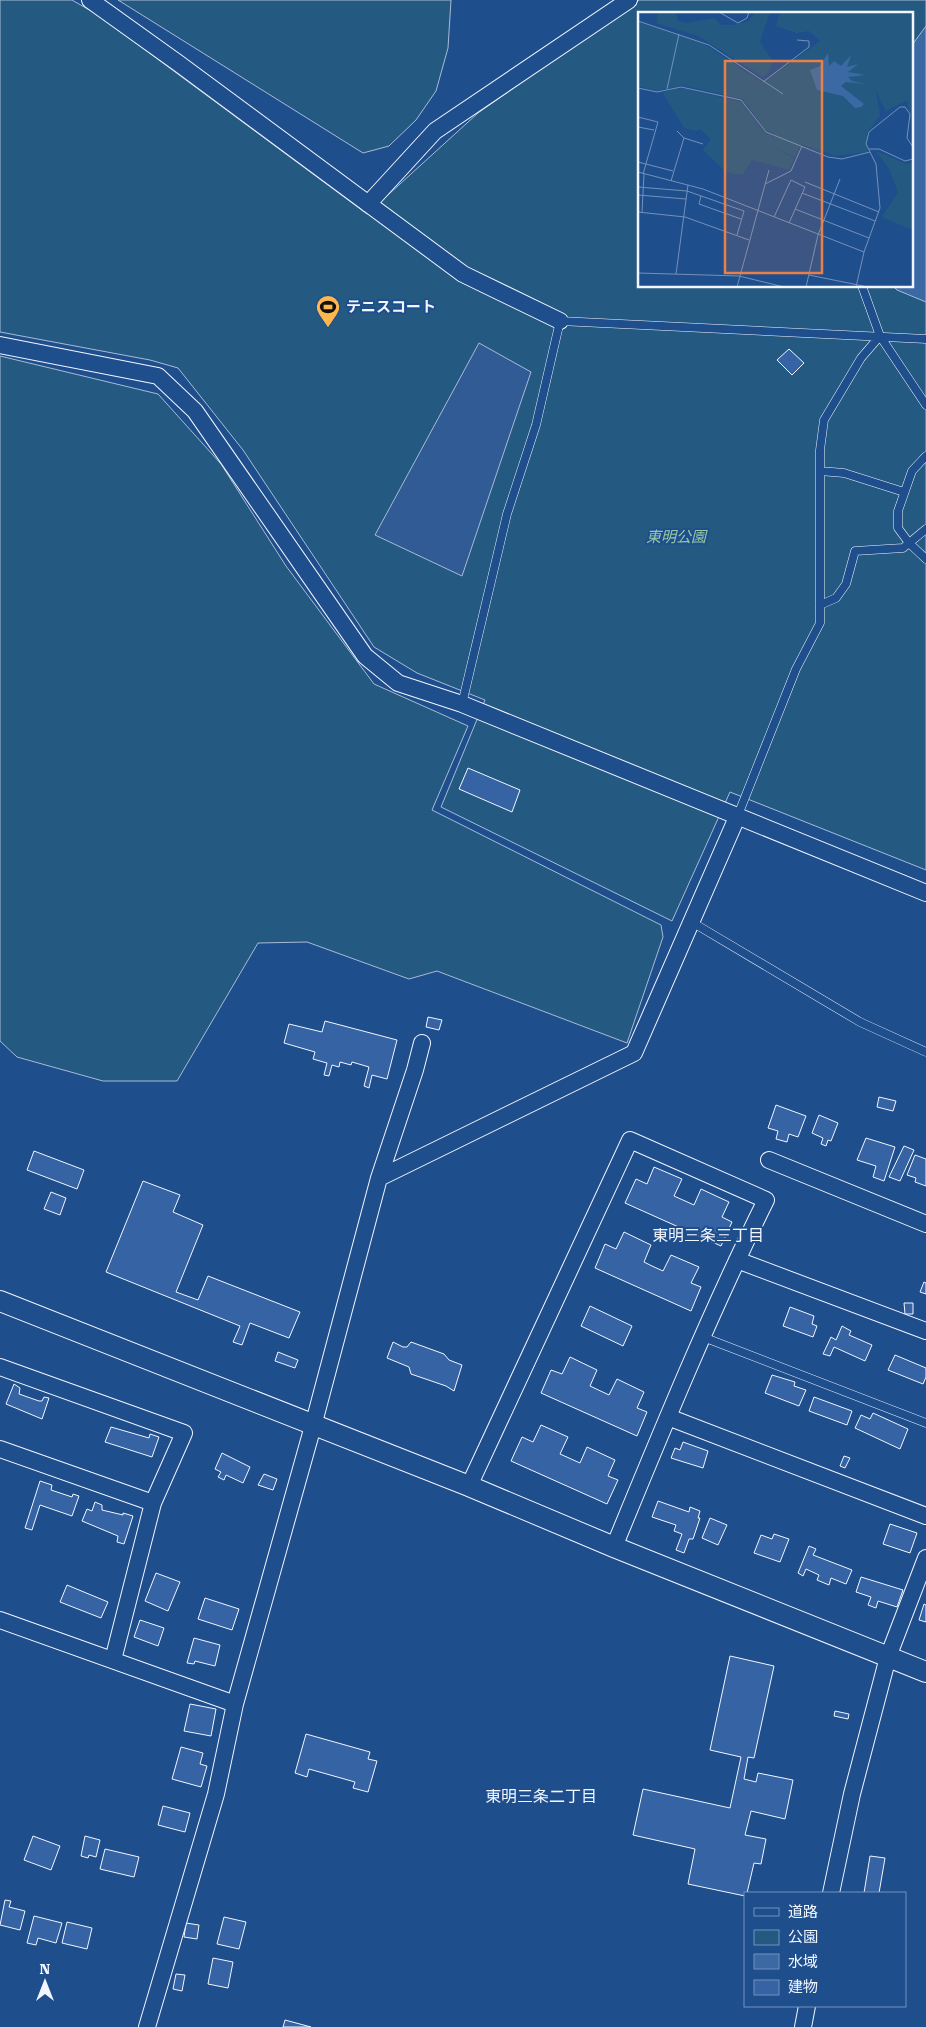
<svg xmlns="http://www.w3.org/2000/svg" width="926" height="2027" viewBox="0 0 926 2027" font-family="'Roboto Serif','Noto Sans JP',serif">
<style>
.green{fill:#245a82;stroke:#a8bbd7;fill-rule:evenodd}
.parking{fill:#305b95;stroke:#a8bbd7}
.water{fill:#3b69a3;stroke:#a8bbd7}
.building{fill:#3563a3;stroke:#f2f6ff}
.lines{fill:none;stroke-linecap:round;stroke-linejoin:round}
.service-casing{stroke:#f2f6ff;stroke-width:9}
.minor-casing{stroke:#f2f6ff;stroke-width:18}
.tertiary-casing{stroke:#f2f6ff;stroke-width:22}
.service{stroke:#1f4e8c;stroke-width:8}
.minor{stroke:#1f4e8c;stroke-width:16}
.tertiary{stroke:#1f4e8c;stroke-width:20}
.labels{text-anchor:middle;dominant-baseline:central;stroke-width:4;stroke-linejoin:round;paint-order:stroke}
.poi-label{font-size:15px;font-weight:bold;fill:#f2f6ff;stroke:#1f4e8c;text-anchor:start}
.park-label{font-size:15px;font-style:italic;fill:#97c8a6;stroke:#1f4e8c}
.neighbourhood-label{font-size:16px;fill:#f2f6ff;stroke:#1f4e8c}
.inset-road{fill:none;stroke:#7391ba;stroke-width:1}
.view{fill:#ea8049;fill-opacity:0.15;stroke:#ea8049;stroke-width:2.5}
.inset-edge{fill:none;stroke:#f2f6ff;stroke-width:2.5}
</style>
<rect width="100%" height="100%" fill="#1f4e8c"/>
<!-- green -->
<path class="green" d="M0,0H72L98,15L367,214L478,113L639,0H926V870L730,792L672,921L441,807L485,700L417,673L374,647L243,450L178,368L150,360L0,332ZM640,14H912V286H640Z
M118,0H451L448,48L436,91L416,120L389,146L363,153Z
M0,356L158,394L221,464L286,566L374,684L468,726L432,810L661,925L663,937L627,1043L437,971L409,979L307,942L258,943L177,1081H103L17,1057L0,1041Z"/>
<!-- parking -->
<path class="parking" d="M479,343L531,372L462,576L375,535Z"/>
<!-- water -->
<path class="water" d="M926,26V302L897,290L893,286H912V45Z"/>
<!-- building -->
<path class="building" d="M789,349L804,363L792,375L777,360Z
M468,768L520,790L512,812L459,789Z
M428,1017L442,1020L439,1030L426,1027Z
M325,1021L397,1040L387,1079L372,1075L369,1088L364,1086L369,1067L352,1062L351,1065L340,1062L339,1067L332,1065L329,1076L324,1075L327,1063L313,1059L315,1052L284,1043L289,1024L322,1032Z
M879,1097L896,1101L893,1111L877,1107Z
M776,1105L806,1116L798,1137L789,1134L787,1142L776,1139L778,1131L768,1128Z
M819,1115L838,1123L831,1141L828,1140L826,1146L821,1144L823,1138L812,1133Z
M866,1138L895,1147L884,1181L873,1177L876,1166L857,1160Z
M904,1146L914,1150L900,1181L889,1177Z
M34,1151L84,1170L77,1189L27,1170Z
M915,1155L926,1159V1186L915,1182L916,1178L907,1175Z
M654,1167L682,1179L674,1196L694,1205L701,1189L729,1202L722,1217L732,1222L721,1246L625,1203L636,1179L647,1184Z
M143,1181L180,1195L173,1212L203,1225L176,1292L198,1300L208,1276L300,1312L289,1338L250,1323L242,1345L233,1342L240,1326L106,1272Z
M51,1192L66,1198L60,1215L44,1209Z
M624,1232L651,1245L644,1262L652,1266L663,1271L671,1255L699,1267L691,1283L701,1287L691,1311L595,1268L605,1244L616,1249Z
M924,1282L926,1283V1294L920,1292Z
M904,1303H913V1314H905Z
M590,1306L632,1326L623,1346L581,1326Z
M790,1307L814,1316L812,1324L817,1326L813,1337L783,1326Z
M842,1326L851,1331L849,1335L872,1345L865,1361L834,1347L830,1356L823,1354L831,1337L836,1340Z
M393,1342L403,1347H407L411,1342L444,1354L449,1360L462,1365L454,1391L446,1386L411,1374L409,1367L387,1358Z
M278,1352L298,1360L295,1368L275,1361Z
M895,1355L926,1368V1377L923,1384L888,1370Z
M570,1357L597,1370L590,1386L609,1395L617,1379L644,1392L637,1408L647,1412L637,1436L541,1393L551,1370L562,1374Z
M772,1375L795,1382L794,1386L806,1390L799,1406L765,1393Z
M14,1384L20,1388L19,1394L39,1401H42L44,1397L49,1398L42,1419L6,1404Z
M814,1397L852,1411L847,1425L809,1411Z
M873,1413L908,1429L900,1449L855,1428L861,1415L870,1419Z
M541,1425L568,1437L560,1454L580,1463L587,1447L615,1460L608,1476L618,1480L607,1504L511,1461L522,1437L533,1442Z
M111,1427L149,1438L150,1434L159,1437L152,1457L105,1442Z
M683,1442L708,1451L703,1468L671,1458L675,1448L680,1450Z
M222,1453L250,1467L243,1483L226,1475L224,1480L218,1477L221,1472L215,1469Z
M844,1456L850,1458L845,1468L840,1466Z
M264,1474L277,1479L273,1490L258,1485Z
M40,1481L52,1485L51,1490L72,1497L73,1494L79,1496L72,1516L40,1505L32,1530L25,1528Z
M658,1501L689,1512L690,1507L700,1511L698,1518H700L693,1539H689L684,1553L676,1550L682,1534L674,1531L676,1525L652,1517Z
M95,1502L102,1505V1510L123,1515V1513L133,1516L124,1544L117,1542L118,1536L82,1521L87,1509L92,1511Z
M710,1518L727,1525L718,1545L702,1538Z
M890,1524L917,1533L910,1553L883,1544Z
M774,1534L789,1539L780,1562L754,1553L761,1535L772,1539Z
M809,1546L816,1549L813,1555L852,1570L846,1584L831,1578L829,1585L817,1580L819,1575L806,1569L803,1576L798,1573Z
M156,1573L180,1582L168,1611L145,1601Z
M861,1577L903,1590L897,1607L878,1601L876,1608L868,1605L871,1597L856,1592Z
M67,1585L108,1602L101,1618L60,1602Z
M205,1598L239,1609L232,1630L198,1619Z
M924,1604L926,1605V1622L919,1620Z
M140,1620L164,1628L158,1646L134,1637Z
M194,1638L220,1645L215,1666L195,1661L194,1664L187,1663Z
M730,1656L774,1666L754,1758L748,1757L744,1779L756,1782L758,1773L793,1780L785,1819L751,1811L745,1835L766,1839L761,1864L754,1863L747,1893H745V1896L688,1884L695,1849L633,1835L643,1789L730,1808L741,1757L710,1750Z
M190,1704L216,1709L211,1736L184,1731Z
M835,1711L849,1714L848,1719L834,1716Z
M306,1734L370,1752L368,1759L377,1761L368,1792L353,1788L355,1782L309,1769L307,1777L295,1773Z
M181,1747L203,1753L200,1764L207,1766L201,1787L172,1779Z
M163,1806L190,1813L185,1832L158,1825Z
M33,1836L60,1846L51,1870L24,1860Z
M85,1836L100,1840L96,1857L89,1855L88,1858L81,1856Z
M105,1849L139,1857L134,1877L100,1869Z
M870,1856L885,1858L879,1893H864Z
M5,1900L11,1901L9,1907L25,1911L20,1930L0,1925Z
M34,1916L62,1923L56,1943L38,1938L36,1945L27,1943Z
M224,1917L246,1922L239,1949L217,1944Z
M67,1922L92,1928L87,1949L62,1943Z
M186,1923L199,1925L197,1939L184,1937Z
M213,1958L233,1962L228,1988L208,1984Z
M176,1974L185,1975L182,1991L173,1989Z
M285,2020L311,2027H283Z"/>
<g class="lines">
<!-- service casing -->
<g class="service-casing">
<path id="service" d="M862,286L880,336L926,405
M926,456L912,471L898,511V528L909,543L926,559
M820,471L844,473L904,492
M820,605L836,598L846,584L855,551L903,548L926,529
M462,704L507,514L536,425L560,321L926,339
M738,815L796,669L820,623V450L824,420L861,358L880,336
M690,921L860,1022L926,1052
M703,1337L926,1423"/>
</g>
<!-- minor casing -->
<g class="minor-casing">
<path id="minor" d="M90,0L178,63L463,274L560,321
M368,204L435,131L629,0
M0,345L158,376L195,411L365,656L398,683L462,704L926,893
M769,1160L926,1224
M379,1178L634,1053L738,815
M737,1260L926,1331
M0,1367L184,1433L153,1503L113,1660
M668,1417L926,1516
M0,1449L153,1503
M469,1486L630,1140L766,1200C710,1313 662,1430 614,1547
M0,1620L235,1704
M831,1893L852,1794L888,1657L926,1558
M147,2027L216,1794L235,1704L313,1426L379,1178L415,1070L422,1043
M803,2027L807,2006"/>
</g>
<!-- tertiary casing -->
<g class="tertiary-casing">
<path id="tertiary" d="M0,1301L469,1486L614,1547L926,1672"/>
</g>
<!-- service -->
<use href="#service" class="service"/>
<!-- minor -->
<use href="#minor" class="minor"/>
<!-- tertiary -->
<use href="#tertiary" class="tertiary"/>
</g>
<!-- icons -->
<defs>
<g id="stadium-pin" transform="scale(1.25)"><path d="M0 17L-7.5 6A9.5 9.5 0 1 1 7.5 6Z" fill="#ffb74d" stroke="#1f4e8c"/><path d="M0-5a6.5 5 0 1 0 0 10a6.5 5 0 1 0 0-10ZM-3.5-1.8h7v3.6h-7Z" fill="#111"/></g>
</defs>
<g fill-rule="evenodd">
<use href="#stadium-pin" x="328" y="307"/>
</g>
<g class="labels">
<!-- poi labels -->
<g class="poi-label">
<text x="346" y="307">テニスコート</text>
</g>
<!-- park labels -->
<g class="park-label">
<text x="676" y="537">東明公園</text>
</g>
<!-- neighbourhood labels -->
<g class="neighbourhood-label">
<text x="708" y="1235">東明三条三丁目</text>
<text x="541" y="1796">東明三条二丁目</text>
</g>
</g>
<!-- overview -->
<g transform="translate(638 12)">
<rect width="275" height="275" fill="#1f4e8c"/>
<path d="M20,0H38L40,9L48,11L76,6L83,13H96L111,9L117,0H132L122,30L134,48L132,58L125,65L60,24L18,11ZM142,0H275V119L269,88L248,99L238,79L242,103L229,121V140L197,144L163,132L157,145L135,135L156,146L152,158L114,148L105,162H97L88,160L65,138L73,127L62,117L58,119L46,116L25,81L38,76L48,77L103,90L126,120L136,125L137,122L126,117L105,87L44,73L18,79L0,74V10L63,30L125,71L182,29L171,19L159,21L138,14ZM238,139L268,152L275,151V218L244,205L260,180L251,157Z" fill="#245a82"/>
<path d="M190,41L191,54L196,49L203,54L213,43L209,55L220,52L210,60L227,63L210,65L214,69L227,72L208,70L203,74L226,92L223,95L217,96L205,84L179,78L172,58L182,54Z" fill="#3b69a3"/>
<path class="inset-road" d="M81,0L100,11L109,6L111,0M0,9L71,33L145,82M125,70L171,35V29L159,28M0,76L19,80L43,75L103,88L128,120L190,145L204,147L232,140M29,77L41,22M0,105L20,110L5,162M0,115L16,118M39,119L46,126L65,132M231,137H241L267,149L275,147M0,150L35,159M0,160L65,177L226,240M33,169L46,126M167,170L241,200M127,172L153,159L164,134M0,175L49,179L106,199L99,223M164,181L237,209M0,183L48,187M63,184L61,192L103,207M157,197L231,226M0,200L47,205L111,228M4,200L6,162M136,205L153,168L167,175L151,211M0,261L101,264L146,275M38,262L50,173M171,263L230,275M99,275L131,158M168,275L180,223L202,167M218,275L226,240L242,196L238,152L228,132L231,120L262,95H267L272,102L269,126L275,135"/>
<path class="view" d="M87,49H184V261H87Z"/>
<rect width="275" height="275" class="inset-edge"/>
</g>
<!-- legend -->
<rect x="744" y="1892" width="162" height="115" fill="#1f4e8c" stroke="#7391ba"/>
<rect x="754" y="1908" width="25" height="8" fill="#1f4e8c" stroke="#7391ba"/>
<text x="788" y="1917" font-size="15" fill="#f2f6ff">道路</text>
<rect x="754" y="1930" width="25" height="15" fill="#245a82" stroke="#7391ba"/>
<text x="788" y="1942" font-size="15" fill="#f2f6ff">公園</text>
<rect x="754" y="1954" width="25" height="15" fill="#3b69a3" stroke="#7391ba"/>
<text x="788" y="1967" font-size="15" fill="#f2f6ff">水域</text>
<rect x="754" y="1980" width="25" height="15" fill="#3563a3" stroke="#7391ba"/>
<text x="788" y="1992" font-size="15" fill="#f2f6ff">建物</text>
<!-- north arrow -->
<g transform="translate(45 1982)" stroke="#1f4e8c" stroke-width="4" paint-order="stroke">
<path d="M0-4L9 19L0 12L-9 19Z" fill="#f2f6ff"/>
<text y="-8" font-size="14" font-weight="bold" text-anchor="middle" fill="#f2f6ff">N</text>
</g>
</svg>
